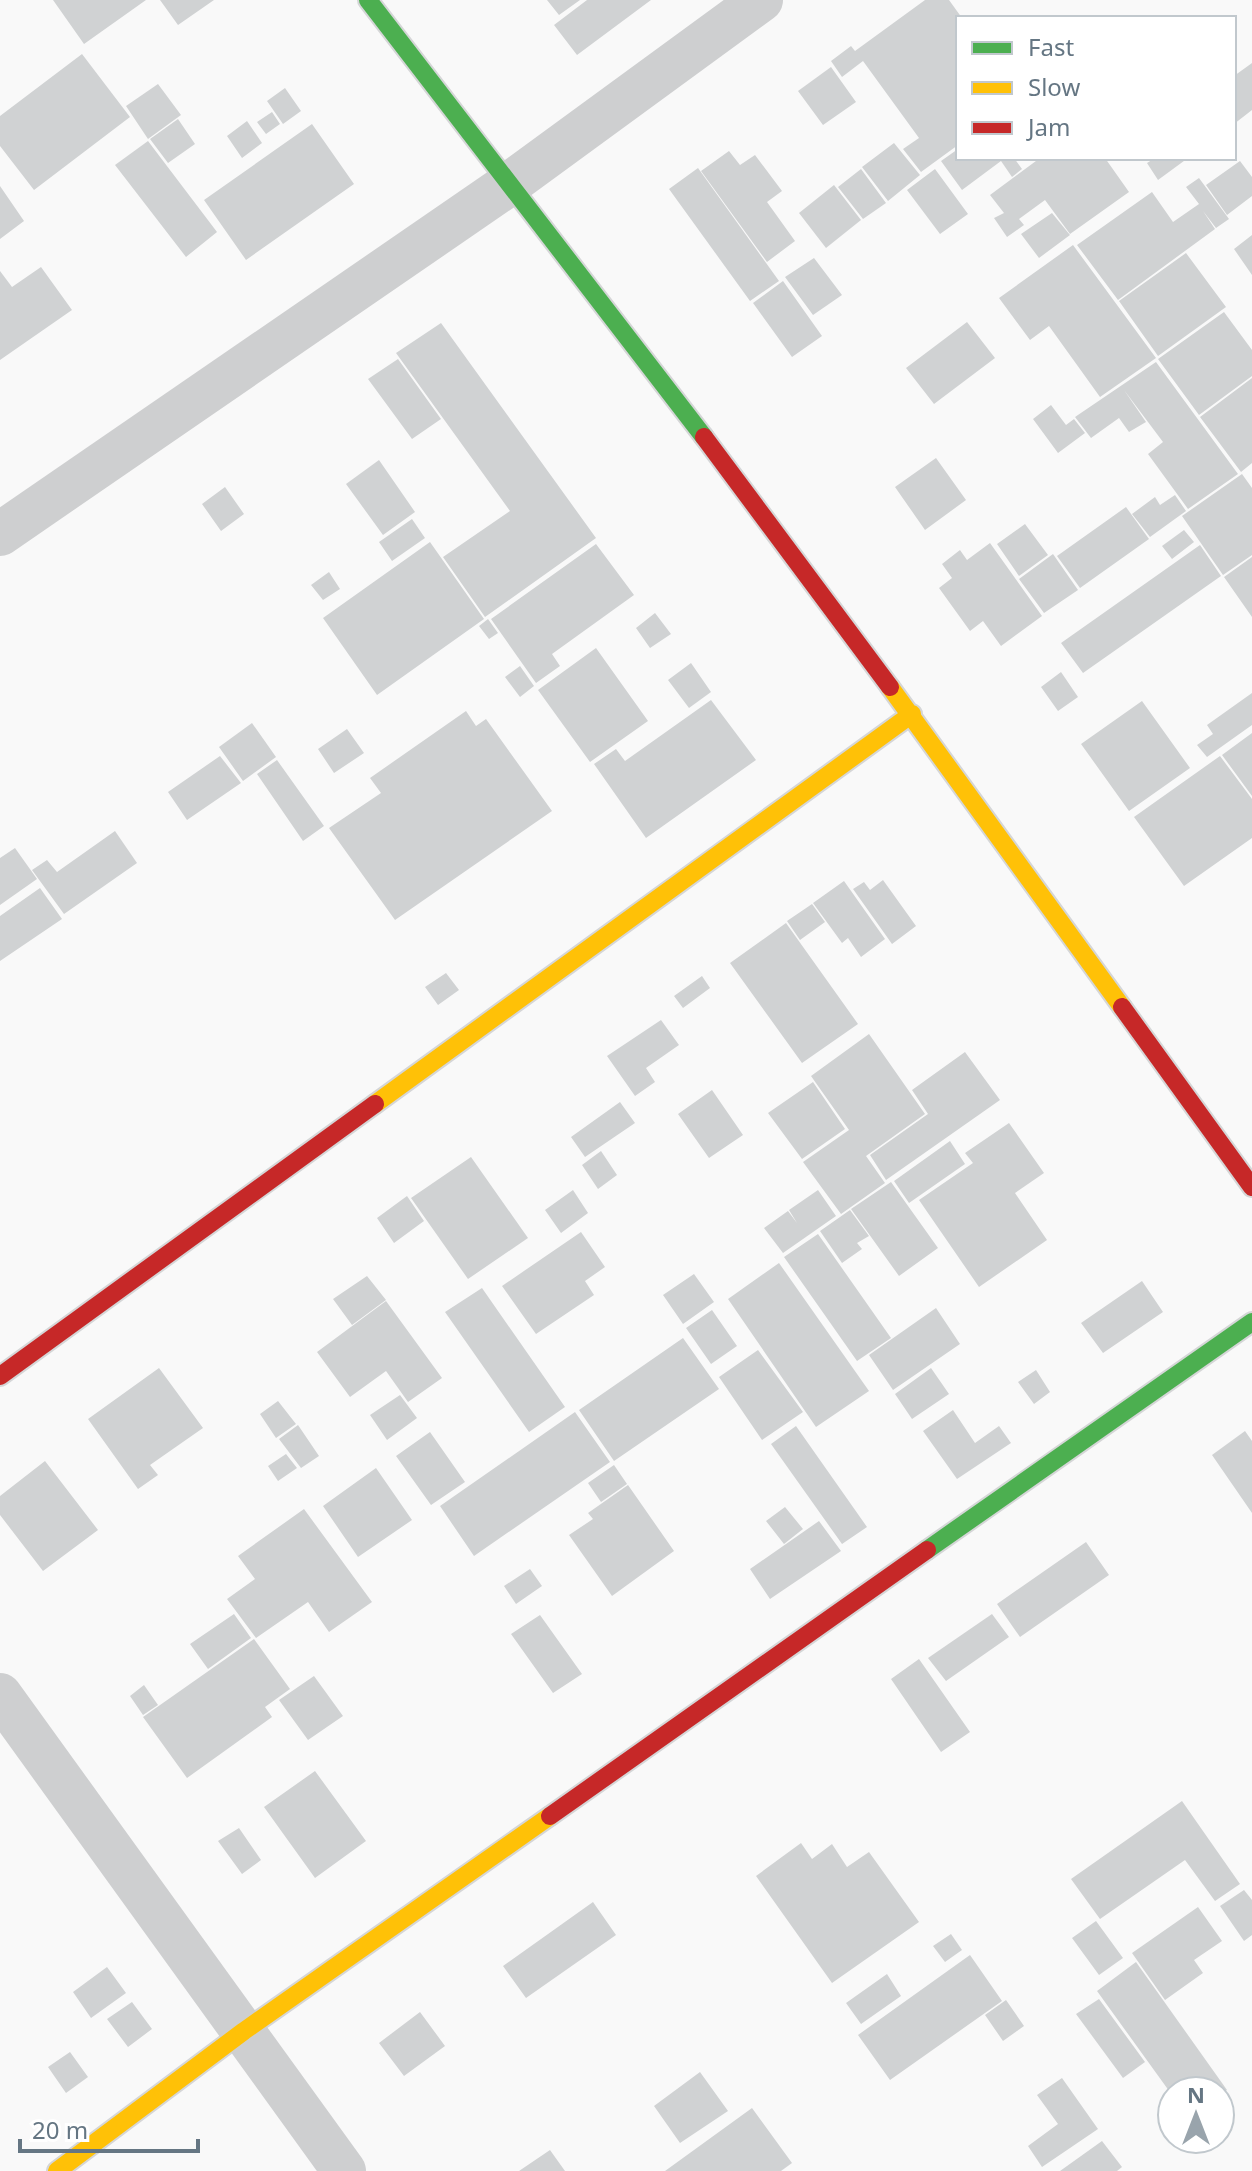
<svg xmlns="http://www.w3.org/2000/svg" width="1252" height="2171" viewBox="0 0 1252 2171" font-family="'Noto Sans',sans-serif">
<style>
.building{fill:#d0d2d3}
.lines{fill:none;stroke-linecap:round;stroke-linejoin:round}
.fast-casing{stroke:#d5d6d7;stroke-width:22}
.slow-casing{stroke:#d5d6d7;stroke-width:22}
.jam-casing{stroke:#d5d6d7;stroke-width:22}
.street{stroke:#cecfd0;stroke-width:44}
.fast{stroke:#4caf50;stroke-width:18}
.slow{stroke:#ffc107;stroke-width:18}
.jam{stroke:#c62828;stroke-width:18}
</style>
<rect width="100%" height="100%" fill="#f9f9f9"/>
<!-- building -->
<path class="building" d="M53,0H146L84,44Z
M160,0H214L178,25Z
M547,0H580L559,15Z
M587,0H651L577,55L554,25Z
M925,0H949L962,18H958V145L921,172L903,149L919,138L863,61L842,77L831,61L851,46L855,51Z
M82,54L130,117L34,190L0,146V116Z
M1252,63V110L1234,124V76Z
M831,67L856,102L823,125L798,91Z
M158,84L181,115L148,139L126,106Z
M285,88L301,111L283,124L267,101Z
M272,112L280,124L266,134L257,122Z
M178,119L195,144L168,163L150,139Z
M247,121L262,143L242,158L227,136Z
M312,124L354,184L246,260L204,200Z
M148,141L217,232L186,257L115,165Z
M894,143L920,175L888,201L862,167Z
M958,149V158H1014L1022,169L1012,177L1001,161L962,190L941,161Z
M729,151L740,165L755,155L782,191L767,202L795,241L767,262L701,171Z
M1040,158H1105L1129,192L1070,234L1045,200L1019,219L1024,225L1007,237L994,218L1004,213L990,195Z
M1155,158H1188L1158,180L1147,163Z
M1240,161L1252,177V196L1227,215L1206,185Z
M698,168L779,281L750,301L669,189Z
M861,169L886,203L863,219L838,187Z
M935,169L968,214L940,234L907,190Z
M1199,178L1229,219L1216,228L1203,211L1215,229L1118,300L1077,245L1152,192L1173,222L1199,204L1186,187Z
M834,185L861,220L826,248L799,213Z
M0,186L24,221L0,239Z
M1052,213L1070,235L1039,258L1021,234Z
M1252,235V275L1234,249Z
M1073,245L1156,358L1100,397L1049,326L1030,340L999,298Z
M1186,253L1226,307L1158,356L1119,301Z
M814,258L842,295L813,315L785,277Z
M41,267L72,310L0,360V271L12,287Z
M783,281L822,336L792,357L753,303Z
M1224,312L1252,350V376L1199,415L1158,359Z
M967,322L995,358L934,404L906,368Z
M441,323L596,538L485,617L443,557L510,511L396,353Z
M398,359L441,419L412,439L368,379Z
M1156,362L1238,474L1188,509L1148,454L1163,442L1124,390L1146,422L1129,432L1119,418L1091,438L1075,417Z
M1252,378V463L1241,472L1200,417Z
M1051,405L1066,425L1074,419L1085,433L1058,453L1033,419Z
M936,458L966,500L925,530L895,487Z
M379,460L415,512L383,535L346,484Z
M1242,474L1252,488V555L1223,575L1182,516Z
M225,487L244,514L221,531L202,504Z
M1175,495L1186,511L1150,537L1132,514L1155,497L1160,505Z
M1126,507L1149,539L1080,588L1057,556Z
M412,519L425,538L392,561L379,542Z
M1025,524L1048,555L1019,576L997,544Z
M1184,530L1194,542L1172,559L1162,546Z
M430,542L484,619L377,695L323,618Z
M990,543L1042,616L1001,646L983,621L970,631L939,588L952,578L942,564L960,550L967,560Z
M596,544L634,595L552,654L560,666L536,683L491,619Z
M1200,545L1221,576L1083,673L1061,643Z
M1053,554L1078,590L1044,613L1019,579Z
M1252,557V617L1224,577Z
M329,572L340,589L323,600L311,585Z
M655,613L671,634L650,648L636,628Z
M488,619L498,633L489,639L479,626Z
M596,648L648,721L590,762L538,690Z
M691,663L711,692L689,708L668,680Z
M520,666L534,686L520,697L505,677Z
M1061,672L1078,697L1058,711L1041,687Z
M1252,693V725L1207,757L1197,745L1213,734L1207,725Z
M711,700L756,760L646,838L594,764L616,749L625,761Z
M1142,701L1190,768L1129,811L1081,744Z
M466,711L476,726L486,719L552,811L395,920L329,828L381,793L370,778Z
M252,723L276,757L243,781L219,747Z
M347,729L364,753L334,773L318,749Z
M1252,733V796L1222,755Z
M220,756L241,783L187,820L168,792Z
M1220,756L1252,799V838L1184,886L1134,817Z
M277,760L324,826L303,841L257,774Z
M115,831L137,863L64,914L32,870L47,860L57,872Z
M15,848L37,879L0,905V858Z
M883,880L916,926L892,944L853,889L864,882L870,890Z
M844,881L885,939L861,957L848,938L842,943L813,903Z
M40,888L62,919L0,961V916Z
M812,904L825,922L800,940L787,921Z
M786,923L858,1024L802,1063L730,963Z
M446,973L459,990L438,1005L425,987Z
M702,976L710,988L683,1008L674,996Z
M661,1020L679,1045L646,1068L655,1082L635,1096L607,1056Z
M869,1034L925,1114L866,1156L885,1183L841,1214L803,1162L849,1130L811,1076Z
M965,1052L1000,1100L886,1180L870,1155L928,1114L912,1090Z
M813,1082L845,1129L802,1159L768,1113Z
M712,1090L743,1135L709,1158L678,1114Z
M620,1102L635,1123L585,1157L571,1137Z
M1009,1123L1044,1173L1015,1193L1047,1240L979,1287L919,1200L973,1163L965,1153Z
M950,1141L965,1164L909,1203L894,1181Z
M601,1151L617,1175L598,1189L582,1165Z
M471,1157L528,1238L468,1279L411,1198Z
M891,1182L938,1248L899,1276L851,1209Z
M573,1190L588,1213L561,1233L545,1210Z
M818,1190L836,1216L783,1253L764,1228L788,1211L797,1223L789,1210Z
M407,1196L424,1221L394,1243L377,1218Z
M850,1210L869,1236L857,1243L862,1249L842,1263L820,1231Z
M581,1232L605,1267L585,1281L594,1295L536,1334L502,1286Z
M818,1234L891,1338L857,1361L784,1257Z
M779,1263L869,1391L816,1427L728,1299Z
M694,1274L714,1302L683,1324L663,1295Z
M367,1276L386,1300L352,1325L333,1299Z
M1142,1281L1163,1312L1103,1353L1081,1323Z
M482,1288L565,1407L529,1432L445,1312Z
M386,1301L442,1378L408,1402L386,1371L350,1397L317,1352Z
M936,1308L960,1344L893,1390L869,1355Z
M712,1310L737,1346L711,1364L686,1328Z
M683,1338L719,1389L614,1461L579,1410Z
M758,1350L803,1412L762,1440L719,1377Z
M159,1368L203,1428L150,1465L158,1475L138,1489L88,1419Z
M931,1368L949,1394L912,1419L895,1394Z
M1036,1370L1050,1392L1034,1404L1018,1382Z
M400,1395L417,1418L387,1440L370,1415Z
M278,1401L296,1424L276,1438L260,1414Z
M953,1410L975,1443L999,1426L1011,1443L957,1479L923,1431Z
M575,1412L610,1462L474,1556L440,1506Z
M298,1425L319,1456L301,1468L279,1439Z
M796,1426L867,1527L842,1544L771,1444Z
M1245,1431L1252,1441V1513L1212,1455Z
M430,1432L465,1482L431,1505L396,1456Z
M286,1454L297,1468L278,1481L268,1466Z
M45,1461L98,1530L43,1571L0,1515V1496Z
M614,1465L627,1484L601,1502L588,1483Z
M376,1468L412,1520L358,1557L323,1506Z
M628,1485L674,1551L612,1596L569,1535L593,1519L588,1513Z
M785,1507L803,1529L784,1544L766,1521Z
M304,1509L372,1602L329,1632L308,1602L256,1638L227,1599L255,1579L238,1556Z
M819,1521L841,1551L770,1599L750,1569Z
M1086,1542L1109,1575L1020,1637L997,1604Z
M530,1569L542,1586L516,1604L504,1586Z
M234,1614L251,1638L208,1669L190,1644Z
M992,1614L1009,1637L946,1681L928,1658Z
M540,1615L582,1674L553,1693L511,1634Z
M254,1639L290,1689L265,1707L272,1717L187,1778L143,1717Z
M919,1659L970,1732L941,1752L891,1679Z
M314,1676L343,1716L308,1740L279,1700Z
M144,1685L158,1705L143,1715L130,1696Z
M315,1771L366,1841L315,1878L264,1807Z
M1182,1801L1240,1884L1215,1901L1185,1860L1100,1919L1071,1879Z
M239,1828L261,1860L242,1874L218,1841Z
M801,1843L812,1859L832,1844L847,1867L869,1852L919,1922L832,1983L756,1876Z
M1244,1890L1252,1900V1935L1244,1941L1220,1906Z
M593,1902L616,1935L526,1998L503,1966Z
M1198,1907L1222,1941L1194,1960L1203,1973L1165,2000L1132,1953Z
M1096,1921L1123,1958L1099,1975L1072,1938Z
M951,1934L962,1950L945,1962L933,1946Z
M970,1955L1002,2001L890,2080L858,2035Z
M1136,1962L1227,2090L1220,2095V2091H1182L1180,2088L1172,2091V2095L1097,1991Z
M107,1967L126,1993L91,2018L73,1992Z
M887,1974L901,1996L861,2024L846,2003Z
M1099,1999L1145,2062L1123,2078L1076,2014Z
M1006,2000L1024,2026L1003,2041L985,2015Z
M132,2002L152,2029L128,2047L107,2019Z
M420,2012L445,2046L404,2076L379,2043Z
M70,2052L88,2077L66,2093L48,2067Z
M700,2072L728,2111L680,2143L654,2106Z
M1062,2078L1098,2129L1042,2167L1028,2146L1058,2124L1037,2095Z
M752,2108L792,2163L781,2171H665Z
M1102,2141L1122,2167L1117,2171H1060Z
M550,2150L565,2171H519Z"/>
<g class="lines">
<!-- fast casing -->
<g class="fast-casing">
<path id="fast" d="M368,0L704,437
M927,1550L1252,1322"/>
</g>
<!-- slow casing -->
<g class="slow-casing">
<path id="slow" d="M890,687L1122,1007
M375,1104L912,714
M57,2171L244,2031L550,1816"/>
</g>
<!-- jam casing -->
<g class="jam-casing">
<path id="jam" d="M704,437L890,687
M1122,1007L1252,1187
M0,1376L375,1104
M550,1816L927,1550"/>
</g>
<!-- street -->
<path class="street" d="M0,534L512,182L761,0
M0,1695L344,2171"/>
<!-- fast -->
<use href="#fast" class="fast"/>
<!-- slow -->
<use href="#slow" class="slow"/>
<!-- jam -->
<use href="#jam" class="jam"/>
</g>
<!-- legend -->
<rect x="956" y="16" width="280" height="144" fill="#ffffff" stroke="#c1c8cd" stroke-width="2"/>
<rect x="972" y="42" width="40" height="12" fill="#4caf50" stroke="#c1c8cd" stroke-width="2"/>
<text x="1028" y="56" font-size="24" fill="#657683">Fast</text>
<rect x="972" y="82" width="40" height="12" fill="#ffc107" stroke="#c1c8cd" stroke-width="2"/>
<text x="1028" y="96" font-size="24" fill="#657683">Slow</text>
<rect x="972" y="122" width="40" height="12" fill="#c62828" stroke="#c1c8cd" stroke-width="2"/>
<text x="1028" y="136" font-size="24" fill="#657683">Jam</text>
<!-- north arrow -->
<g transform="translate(1196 2115)"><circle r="38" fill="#ffffff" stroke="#c1c8cd" stroke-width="2"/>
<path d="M0-6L14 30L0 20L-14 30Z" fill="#99a4ac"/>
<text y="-12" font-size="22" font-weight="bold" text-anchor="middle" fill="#657683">N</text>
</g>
<!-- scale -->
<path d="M20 2139v12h178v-12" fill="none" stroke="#657683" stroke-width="4"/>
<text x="32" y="2139" font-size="24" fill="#657683" stroke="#ffffff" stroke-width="6" paint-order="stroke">20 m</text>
</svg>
